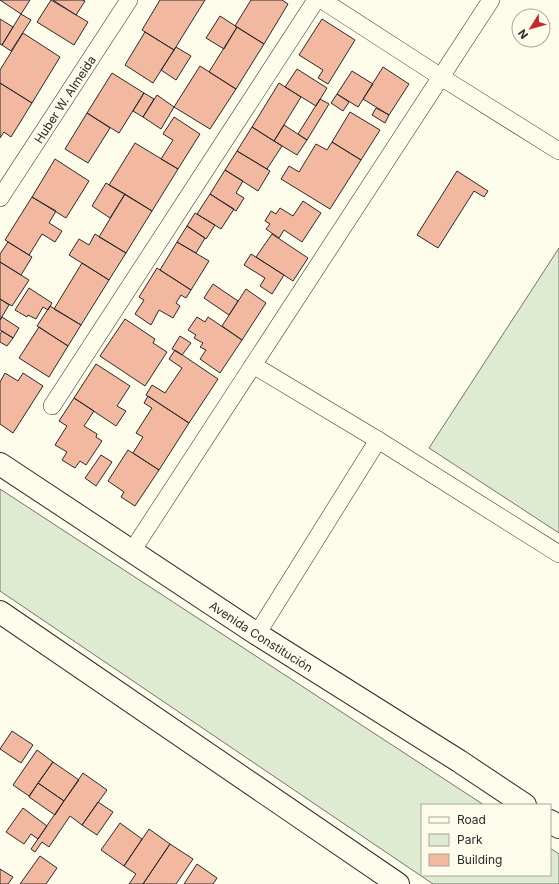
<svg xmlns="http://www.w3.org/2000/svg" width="559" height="884" viewBox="0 0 559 884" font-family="Inter,sans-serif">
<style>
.green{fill:#deebd1;stroke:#74746e}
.building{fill:#f2b8a0;stroke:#2b2b2b}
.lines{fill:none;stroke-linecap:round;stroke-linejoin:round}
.minor-casing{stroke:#2b2b2b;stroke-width:18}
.primary-casing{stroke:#2b2b2b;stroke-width:24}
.minor{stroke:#fdfbea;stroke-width:17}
.primary{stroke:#fdfbea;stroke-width:22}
.labels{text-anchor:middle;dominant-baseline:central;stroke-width:3;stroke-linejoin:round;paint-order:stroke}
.street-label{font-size:12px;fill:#2b2b2b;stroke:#fdfbea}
</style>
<rect width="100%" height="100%" fill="#fdfbea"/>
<!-- green -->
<path class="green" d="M559,248V533L429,448Z
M0,489L484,805H422V875H550V848L559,854V884H433L0,591Z"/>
<!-- building -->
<path class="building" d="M0,0H30L21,14Z
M51,0L88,22L74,45L37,22Z
M53,0H82L85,1L76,15Z
M160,0H205L174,50L142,30Z
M251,0H282L288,4L264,44L235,26Z
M21,14L31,20L11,51L2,45Z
M220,16L237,27L224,49L206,38Z
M0,19L13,27L2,45L0,44Z
M322,19L355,40L328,84L318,78L323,70L299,55Z
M237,27L264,44L236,89L209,72Z
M145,32L174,50L153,83L125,65Z
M23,33L60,57L32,103L0,83V70Z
M176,47L191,56L176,80L161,70Z
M200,66L236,89L210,129L174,107Z
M383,67L409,84L389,115L363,99Z
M297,69L327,88L316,106L285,87Z
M352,71L373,84L358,107L337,94Z
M112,73L144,93L119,133L87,113Z
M0,83L32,103L11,137L4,132L0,138Z
M279,83L301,97L274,141L252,127Z
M144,93L154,99L143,117L133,111Z
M337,94L349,102L343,111L331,103Z
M157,95L174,107L161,129L143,117Z
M320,99L329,104L307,140L298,134Z
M376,108L389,115L385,123L372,115Z
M350,112L380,130L361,160L332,142Z
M87,113L110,128L88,163L65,149Z
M174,117L200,134L178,169L161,159L173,140L163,134Z
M284,125L307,140L297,155L274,141Z
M252,127L282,146L267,169L237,151Z
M332,142L361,160L330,209L281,179L289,166L299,172L316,144L327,150Z
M135,143L178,169L152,211L109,185Z
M237,151L270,171L258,191L225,170Z
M55,159L89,181L66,218L32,197Z
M225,170L243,181L236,193L244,198L236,211L210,194Z
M457,171L488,191L484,197L474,191L438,248L417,235Z
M106,183L125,194L110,218L92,206Z
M125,194L152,211L126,253L99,237Z
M210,194L234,209L221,229L197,214Z
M32,197L56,211L49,223L62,231L55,242L42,234L29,255L5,240Z
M303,201L321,213L302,242L284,230L279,238L266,229L270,224L265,221L271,211L276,214L280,208L293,216Z
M195,213L215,225L206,239L187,226Z
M187,226L205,238L196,253L177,242Z
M95,234L126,253L109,280L69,255L79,239L89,245Z
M272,234L308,258L293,281L256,257Z
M8,242L32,257L21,275L0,262V254Z
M177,242L209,261L191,290L160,270Z
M251,254L284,275L272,294L260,286L265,278L244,265Z
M0,262L29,280L12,306L0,299Z
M82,263L109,280L81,325L54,309Z
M157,268L191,290L186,298L181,295L176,303L180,306L173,318L159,310L151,325L135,314L144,300L139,297Z
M213,284L238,301L229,315L204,298Z
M29,288L52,303L48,310L43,307L36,319L28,315L27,317L15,310Z
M246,289L266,303L242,340L222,326Z
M0,299L9,305L0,320Z
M50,306L81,325L68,346L37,326Z
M2,317L19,328L13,338L0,330V320Z
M197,317L205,322L208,317L242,340L220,373L200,359L206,350L200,347L203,343L194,338L196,335L188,330Z
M125,319L155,339L153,343L167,352L145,386L100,356Z
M39,327L68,346L49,377L19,358Z
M2,331L13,338L7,346L0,342V334Z
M180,336L191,343L182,355L172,349Z
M175,350L218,379L189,423L146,395L152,385L165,393L182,368L169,359Z
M96,364L130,386L117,406L126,411L116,426L74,398Z
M5,373L18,381L23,373L43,386L13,433L0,424V382Z
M148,396L189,423L159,470L133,453L143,437L136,433L152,408L144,403Z
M74,398L94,411L84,426L97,434L96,437L102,441L86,465L80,461L75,468L62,460L67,452L55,445L67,426L59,421Z
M128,450L159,470L135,506L121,497L124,492L108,481Z
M101,455L112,462L96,486L85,478Z
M12,731L33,745L21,763L0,749Z
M37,750L53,762L29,796L13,785Z
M53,762L79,780L64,801L38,783Z
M83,773L107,790L82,825L70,816L49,847L42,842L35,852L31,849Z
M38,783L64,801L55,815L29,797Z
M98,802L113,812L97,835L82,825Z
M23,808L47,826L38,839L31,834L24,844L6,832Z
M120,823L142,839L124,866L101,850Z
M149,829L170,844L143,884H129L136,874L124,866Z
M170,844L193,859L176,884H143Z
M40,856L57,868L46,884H20Z
M197,864L217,878L213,884H184Z
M0,869L13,877L8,884H0Z"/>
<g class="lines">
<!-- minor casing -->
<g class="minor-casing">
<g id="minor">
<path d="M322,0L441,77L559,151"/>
<path id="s1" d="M0,198L129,0"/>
<path d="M253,365L378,440L559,554"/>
<path d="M52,406L316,0"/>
<path d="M132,551L491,0"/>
<path d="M257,634L378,440"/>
</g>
</g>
<!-- primary casing -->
<g class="primary-casing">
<g id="primary">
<path id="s2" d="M0,464L257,634L459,761L525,805"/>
<path d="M0,612L398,884"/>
<path d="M550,821L559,827"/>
</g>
</g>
<!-- minor -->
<use href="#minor" class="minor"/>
<!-- primary -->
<use href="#primary" class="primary"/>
</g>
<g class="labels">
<!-- street labels -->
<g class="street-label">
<text stroke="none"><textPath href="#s1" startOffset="118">Huber W. Almeida</textPath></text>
<text stroke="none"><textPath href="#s2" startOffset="313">Avenida Constitución</textPath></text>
</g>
</g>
<!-- legend -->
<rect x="421" y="804" width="130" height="72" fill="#fdfbea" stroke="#a9a89e"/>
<rect x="429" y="817" width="20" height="6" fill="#fdfbea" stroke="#a9a89e"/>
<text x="457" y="824" font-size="12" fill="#2b2b2b">Road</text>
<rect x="429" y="834" width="20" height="12" fill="#deebd1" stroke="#a9a89e"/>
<text x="457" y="844" font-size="12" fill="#2b2b2b">Park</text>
<rect x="429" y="854" width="20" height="12" fill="#f2b8a0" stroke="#a9a89e"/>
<text x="457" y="864" font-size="12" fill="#2b2b2b">Building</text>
<!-- north arrow -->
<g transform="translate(531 28) rotate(233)"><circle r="19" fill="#fdfbea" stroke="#a9a89e"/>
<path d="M0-3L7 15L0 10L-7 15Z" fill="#c62828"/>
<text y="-6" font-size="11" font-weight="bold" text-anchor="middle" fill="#2b2b2b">N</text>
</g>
</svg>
